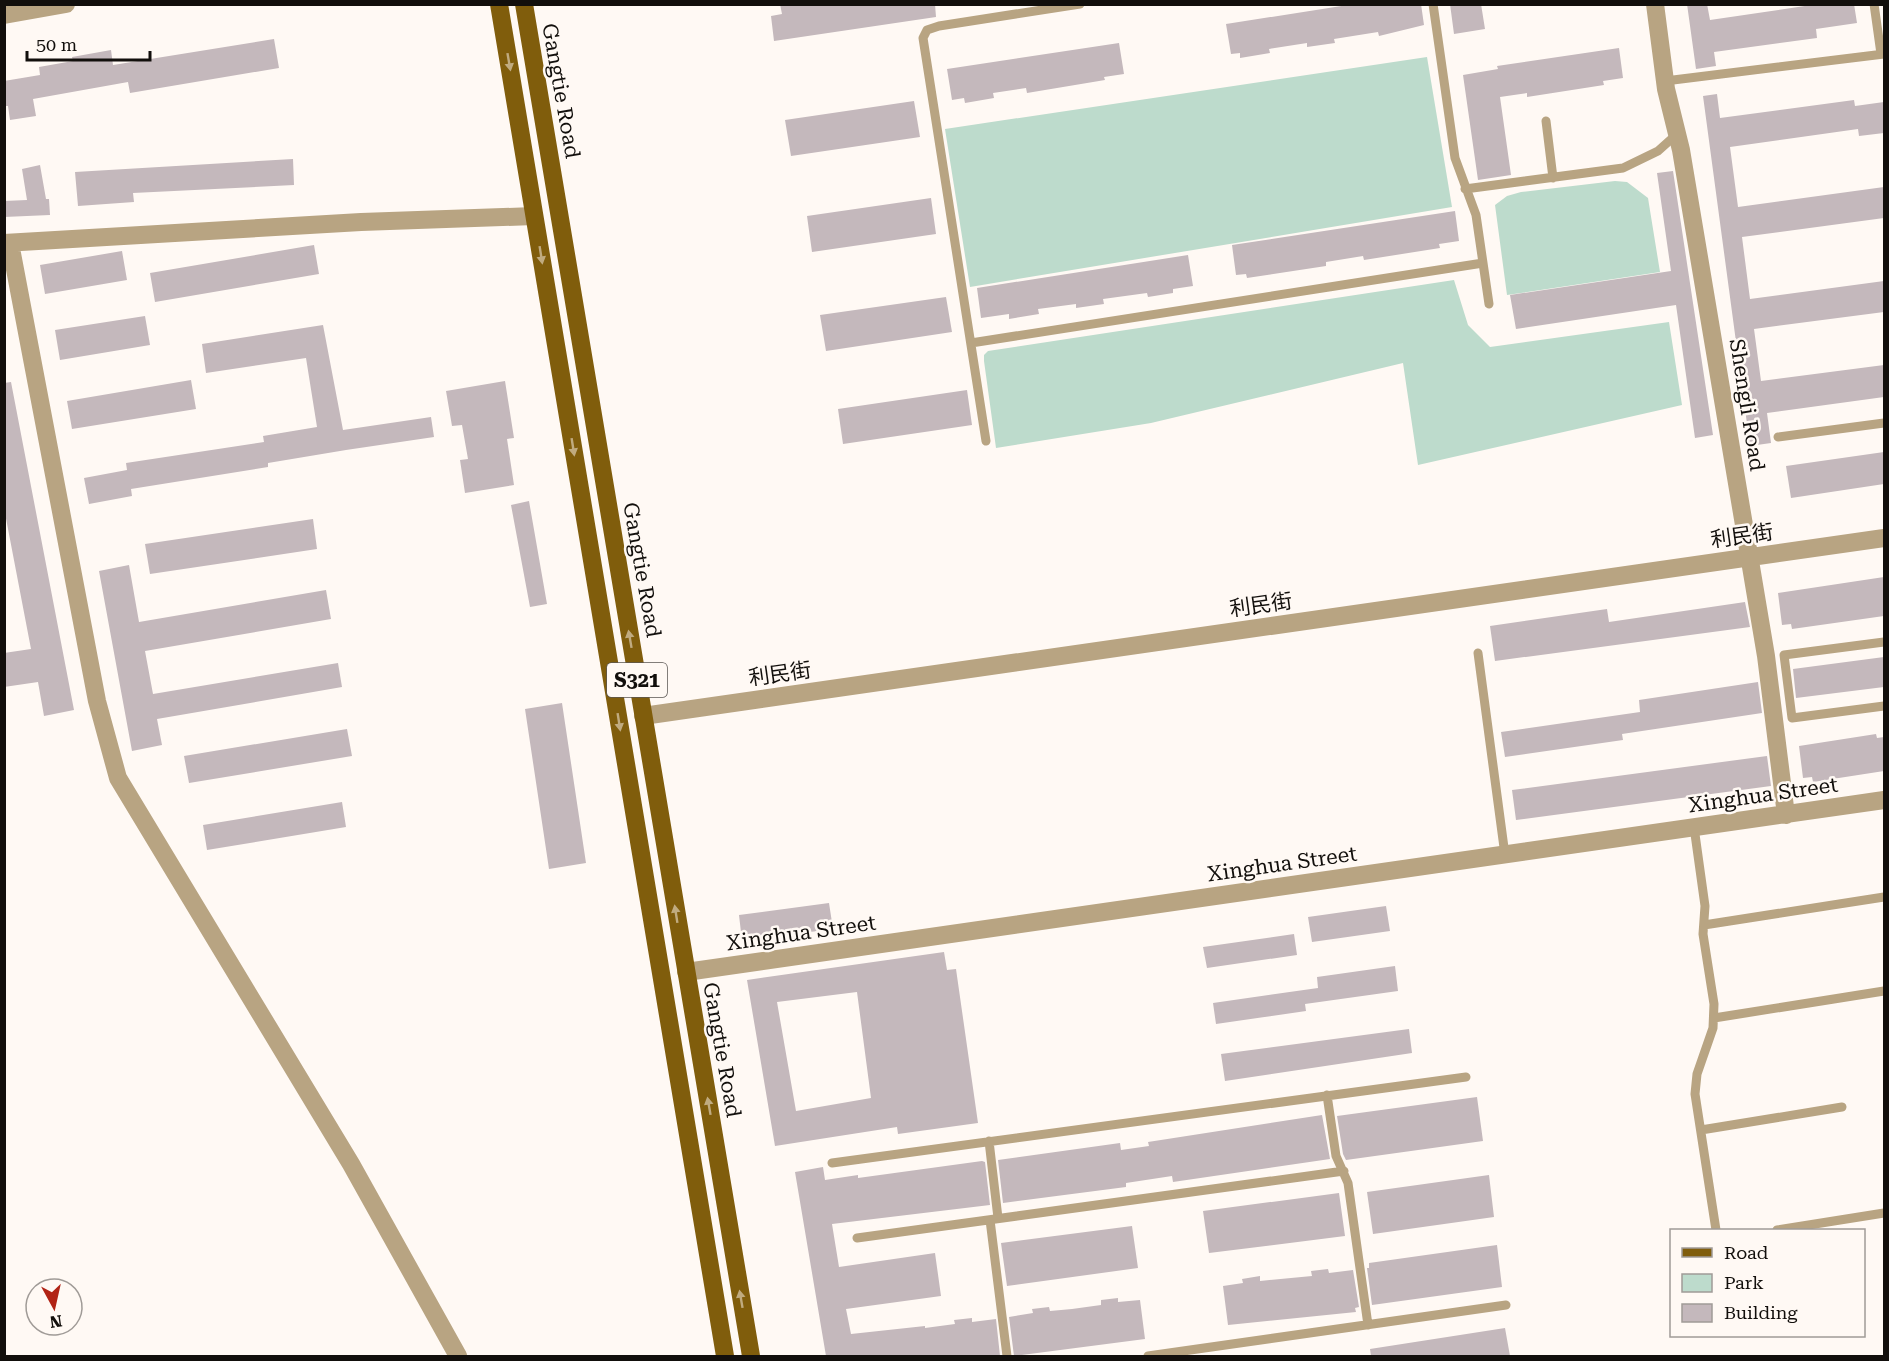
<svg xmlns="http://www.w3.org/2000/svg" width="1889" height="1361" viewBox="0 0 1889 1361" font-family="'Roboto Serif','Noto Sans SC',serif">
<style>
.green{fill:#bddbcc}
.building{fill:#c4b8bc;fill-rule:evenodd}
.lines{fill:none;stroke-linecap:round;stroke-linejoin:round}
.service{stroke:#b8a482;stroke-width:9}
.minor{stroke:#b8a482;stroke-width:18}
.tertiary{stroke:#b8a482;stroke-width:18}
.primary{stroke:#805d0c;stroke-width:18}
.oneway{fill:#c0ab80}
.labels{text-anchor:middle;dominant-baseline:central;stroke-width:5;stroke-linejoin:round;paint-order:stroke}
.shield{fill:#fff9f4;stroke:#595552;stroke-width:1.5}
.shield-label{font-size:20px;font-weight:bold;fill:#120f0c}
.street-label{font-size:21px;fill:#120f0c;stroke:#fff9f4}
</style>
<rect width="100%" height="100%" fill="#fff9f4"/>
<!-- green -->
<path class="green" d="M1427,57L1452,207L970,287L945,129Z
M1615,181L1627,182L1648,198L1660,272L1507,295L1495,205L1507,196L1521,192Z
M1454,280L1468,325L1490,347L1669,322L1682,405L1418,465L1403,363L1151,423L996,448L984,361V355L988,351Z"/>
<!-- building -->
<path class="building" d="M780,4H935L936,17L774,41L771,16L782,14Z
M1354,4H1421L1424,25L1379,36L1378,32L1334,39L1335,43L1307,47V43L1269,49L1270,53L1240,58V53L1231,54L1226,24Z
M1450,4H1481L1485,29L1454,34Z
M1687,4H1707L1710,20L1818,4H1854L1857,23L1816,29L1817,38L1714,52L1716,66L1696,69Z
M274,39L279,68L130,93L128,82L33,99L36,116L10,120L8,106H4V81L40,75L39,67L73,61L72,57L111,50L113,65Z
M1119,43L1124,74L1104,77L1105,80L1027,93L1026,88L993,93L994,98L965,103L964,98L952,100L947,69Z
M1619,48L1623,78L1603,81L1604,85L1527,97V93L1500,97L1511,175L1478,180L1463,75L1498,69L1497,66Z
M1717,94L1720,118L1854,100L1855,106L1884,102V133L1859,136L1858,129L1730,147L1738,207L1884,187V218L1742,237L1750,299L1884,281V312L1754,329L1761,381L1884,365V397L1767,413L1771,443L1750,446L1703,96Z
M914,101L920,137L791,156L785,120Z
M293,159L294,185L133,193L134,202L78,206L75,172Z
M40,165L46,199H49L50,215L4,217V201L27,200L22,169Z
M1673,171L1713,435L1695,438L1676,305L1516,329L1510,295L1671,271L1657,173Z
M931,198L936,234L812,252L807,216Z
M1455,211L1459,241L1439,244L1440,248L1364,260L1363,256L1326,262V266L1247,278L1246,274L1236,275L1232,245Z
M314,245L319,274L155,302L150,273Z
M122,251L127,280L45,294L40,265Z
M1188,255L1193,286L1173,289V293L1148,297L1147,293L1103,299L1104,304L1076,308V304L1038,309L1039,314L1009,319V314L981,318L977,288Z
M946,297L952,332L826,351L820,315Z
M145,316L150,345L60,360L55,330Z
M323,325L343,430L431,417L434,437L346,450L268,463V467L131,489L132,496L89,504L84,478L127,470L126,463L264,442L263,436L317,427L306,358L206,373L202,344Z
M191,380L196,409L72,429L67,401Z
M505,381L514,438L507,439L514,485L465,493L460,460L468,459L462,425L452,426L446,391Z
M11,382L74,710L44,716L38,682L4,687V653L31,649L4,508V383Z
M967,390L972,425L843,444L838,409Z
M1884,452V484L1791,498L1786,466Z
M529,501L547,604L530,607L511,505Z
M313,519L317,549L150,574L145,544Z
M129,565L139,622L326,590L331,619L145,651L153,694L338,663L342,687L157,719L162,745L132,751L99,571Z
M1884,577V616L1792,629L1791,624L1782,625L1778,593Z
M1745,602L1750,627L1495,661L1490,626L1607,609L1609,622Z
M1884,657V687L1796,698L1793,669Z
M1758,682L1762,713L1622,734L1623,740L1505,757L1501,732L1640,712L1639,700Z
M562,703L586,863L549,869L525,709Z
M347,729L352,756L189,783L184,756Z
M1876,734L1877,738L1884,737V771L1813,782L1812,777L1803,778L1799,746Z
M1767,756L1771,786L1516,820L1512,790Z
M342,802L346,827L207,850L203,825Z
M829,903L833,929L742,941L739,915Z
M1386,906L1390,931L1312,942L1308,917Z
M1294,934L1297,955L1207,968L1203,947Z
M944,952L947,970L956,969L978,1123L898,1134L897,1127L775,1146L747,980ZM857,992L871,1098L796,1111L777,1002Z
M1395,966L1398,991L1305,1004L1306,1011L1216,1024L1213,1003L1318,988L1317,977Z
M1409,1029L1412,1053L1225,1081L1221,1054Z
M1477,1097L1483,1141L1346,1160L1343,1154L1337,1116Z
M1322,1115L1330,1159L1173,1182L1172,1176L1126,1183V1187L1003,1203L998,1160L1120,1143L1121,1150L1149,1146L1148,1142Z
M982,1161L985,1162L990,1205L832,1224L839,1267L935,1253L941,1296L846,1309L851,1334L925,1326V1328L955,1324L954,1320L972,1318V1322L996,1319L1000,1356H826L795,1172L823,1167L825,1180L858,1175V1178Z
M1489,1175L1494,1217L1373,1234L1367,1192Z
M1339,1193L1345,1236L1209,1253L1203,1211Z
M1132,1226L1138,1268L1007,1286L1001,1243Z
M1497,1245L1502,1287L1372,1305L1367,1268H1369V1263Z
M1328,1269L1329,1273L1353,1270L1359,1307L1355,1308L1356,1312L1228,1325L1223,1286L1243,1283L1242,1279L1260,1276V1281L1312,1276L1311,1271Z
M1118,1298V1302L1140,1300L1145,1339L1014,1356L1009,1317L1033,1313L1032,1309L1049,1307L1050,1311L1072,1309L1101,1305V1300Z
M1505,1328L1510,1356H1371L1370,1349Z"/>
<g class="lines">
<!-- service -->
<path class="service" d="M1433,4L1455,158L1476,215L1489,304
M1874,4L1881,54
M1665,81L1884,54
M1546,121L1553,178
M1465,189L1623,168L1658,151L1677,134
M971,343L1483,263
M1778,437L1884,423
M986,441L923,38L927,30L939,26L1080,4
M1884,642L1784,655L1792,718L1884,706
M1478,653L1505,855
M1694,827L1705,906L1703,934L1714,1004L1713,1028L1697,1074L1695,1094L1716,1230
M1704,925L1884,897
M1714,1018L1884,991
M1327,1095L1336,1156L1348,1183L1368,1325
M1701,1130L1842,1107
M989,1141L998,1218
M832,1163L1466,1077
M990,1220L1007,1356
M1777,1230L1884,1213
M857,1238L1344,1171
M1148,1356L1506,1305"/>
<!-- minor -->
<path class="minor" d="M1655,4L1666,89L1681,150L1766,656L1786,815
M4,243L361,222L534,216
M10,243L97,701L118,778L351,1164L458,1356
M643,716L1884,538
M686,972L1884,800"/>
<!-- tertiary -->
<path class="tertiary" d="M4,15L66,4"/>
<!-- primary -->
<path class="primary" d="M499,4L725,1356
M524,4L751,1356"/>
</g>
<!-- one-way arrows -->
<defs><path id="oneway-solid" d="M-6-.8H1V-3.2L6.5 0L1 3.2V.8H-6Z" transform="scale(1.5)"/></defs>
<g class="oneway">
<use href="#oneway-solid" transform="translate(509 62) rotate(80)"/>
<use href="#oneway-solid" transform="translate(541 255) rotate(81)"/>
<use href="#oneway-solid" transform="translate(573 447) rotate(81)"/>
<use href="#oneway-solid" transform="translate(630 639) rotate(-100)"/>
<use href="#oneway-solid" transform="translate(619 722) rotate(81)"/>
<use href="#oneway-solid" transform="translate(676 914) rotate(-99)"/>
<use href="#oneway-solid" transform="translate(709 1106) rotate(-100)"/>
<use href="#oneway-solid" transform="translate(741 1299) rotate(-100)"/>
</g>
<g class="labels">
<!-- shield labels -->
<rect class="shield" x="607" y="663" width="60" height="34" rx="4.5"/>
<g class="shield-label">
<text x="637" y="680">S321</text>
</g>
<!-- street labels -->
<g class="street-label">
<text transform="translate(561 91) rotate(80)">Gangtie Road</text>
<text transform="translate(1747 405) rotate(81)">Shengli Road</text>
<text transform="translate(1742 536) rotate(-8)">利民街</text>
<text transform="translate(642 570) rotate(80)">Gangtie Road</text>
<text transform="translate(1261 605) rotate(-8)">利民街</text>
<text transform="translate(780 674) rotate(-8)">利民街</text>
<text transform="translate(1763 795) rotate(-8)">Xinghua Street</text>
<text transform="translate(1282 864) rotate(-8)">Xinghua Street</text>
<text transform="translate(801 933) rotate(-8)">Xinghua Street</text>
<text transform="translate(722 1050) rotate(80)">Gangtie Road</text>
</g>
</g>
<!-- border -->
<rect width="1889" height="1361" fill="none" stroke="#120f0c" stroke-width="12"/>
<!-- legend -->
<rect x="1670" y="1229" width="195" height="108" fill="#fff9f4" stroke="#a09b97" stroke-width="1.5"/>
<rect x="1682" y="1248" width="30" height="9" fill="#805d0c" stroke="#a09b97" stroke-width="1.5"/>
<text x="1724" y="1259" font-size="18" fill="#120f0c">Road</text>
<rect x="1682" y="1274" width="30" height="18" fill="#bddbcc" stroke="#a09b97" stroke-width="1.5"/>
<text x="1724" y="1289" font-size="18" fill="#120f0c">Park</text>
<rect x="1682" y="1304" width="30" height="18" fill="#c4b8bc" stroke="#a09b97" stroke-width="1.5"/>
<text x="1724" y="1319" font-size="18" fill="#120f0c">Building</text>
<!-- north arrow -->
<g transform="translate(54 1307) rotate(172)"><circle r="28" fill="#fff9f4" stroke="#a09b97" stroke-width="1.5"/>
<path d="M0-4.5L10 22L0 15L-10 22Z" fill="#b12315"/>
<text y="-9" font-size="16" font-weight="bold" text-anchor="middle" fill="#120f0c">N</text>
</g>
<!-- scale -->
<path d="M27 51v9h123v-9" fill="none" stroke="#120f0c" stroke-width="3"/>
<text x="36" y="51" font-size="18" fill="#120f0c" stroke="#fff9f4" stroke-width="4.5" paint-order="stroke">50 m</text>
</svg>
